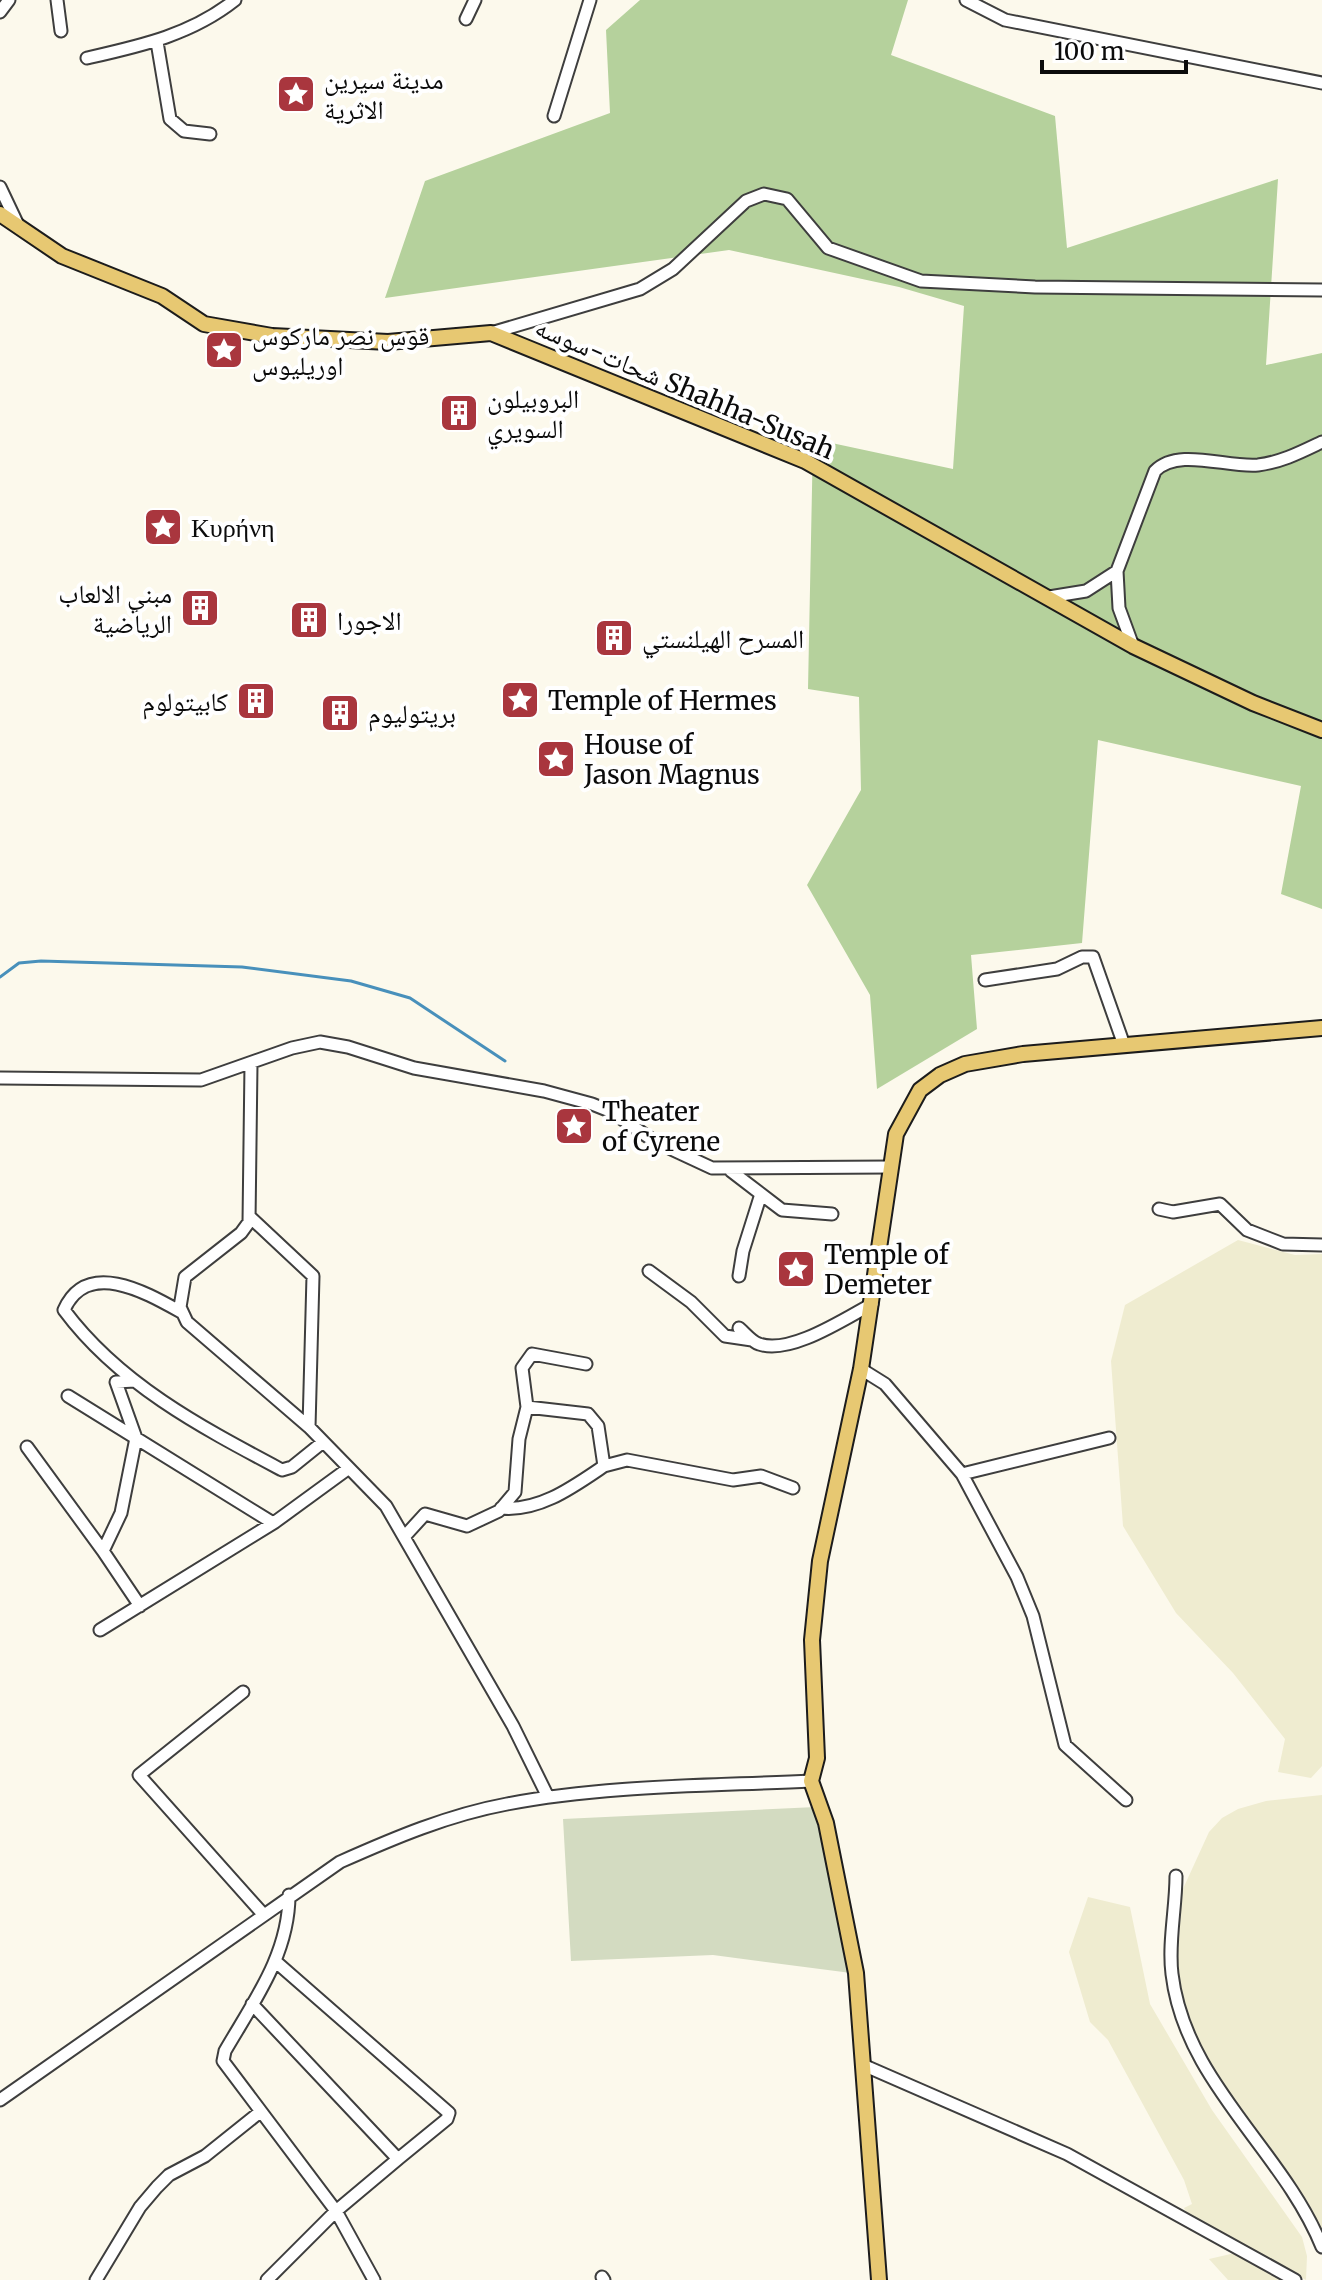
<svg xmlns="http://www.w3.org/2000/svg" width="1322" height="2280" viewBox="0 0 1322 2280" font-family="Merriweather,'Noto Naskh Arabic',serif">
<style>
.farmland{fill:#efecd0}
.forest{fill:#b5d19c}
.cemetery{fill:#d3dbc1}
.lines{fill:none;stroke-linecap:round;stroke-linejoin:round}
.stream{stroke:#4890bb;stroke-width:3}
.minor-casing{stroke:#3e3e3e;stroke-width:15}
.major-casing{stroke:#1c1c1c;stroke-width:18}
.minor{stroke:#fff;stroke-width:11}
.major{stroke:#e7c872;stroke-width:14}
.labels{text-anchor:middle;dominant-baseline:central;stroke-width:8;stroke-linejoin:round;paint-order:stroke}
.poi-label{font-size:26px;fill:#0b0b0b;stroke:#fff;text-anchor:start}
.street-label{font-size:26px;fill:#0b0b0b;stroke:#fff}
</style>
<rect width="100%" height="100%" fill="#fcf9ec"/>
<!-- farmland -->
<path class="farmland" d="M1238,1240L1295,1255L1322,1254V1766L1311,1778L1278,1772L1285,1739L1233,1673L1176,1613L1123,1526L1111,1361L1125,1305Z
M1322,1795V2229L1210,2068L1190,2022L1177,1973L1182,1891L1209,1832L1222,1818L1238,1809L1266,1801Z
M1088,1897L1130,1907L1150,2004L1212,2110L1302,2237L1307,2256L1306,2280L1187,2214L1184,2208L1192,2204L1184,2180L1108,2040L1090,2022L1069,1952Z
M1235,2253L1285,2280H1228L1209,2259Z"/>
<!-- forest -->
<path class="forest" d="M640,0H908L891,55L1055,116L1067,248L1278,179L1266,365L1322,353V909L1281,894L1301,786L1098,740L1082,943L971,955L977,1029L877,1089L870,995L807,885L861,790L859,697L808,689L813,439L953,469L964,306L899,287L729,250L385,298L425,181L610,113L606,30Z"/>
<!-- cemetery -->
<path class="cemetery" d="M816,1807L851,1973L713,1955L571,1961L563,1819Z"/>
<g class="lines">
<!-- stream -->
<path class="stream" d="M0,977L19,963L41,961L242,967L351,981L410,998L505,1061"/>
<!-- minor casing -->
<g class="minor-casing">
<path id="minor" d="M57,0L61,31
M966,0L1005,20L1322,83
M0,12L9,0
M466,19L475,0
M157,42L170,119L184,131L210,134
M87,58C140,46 191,35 235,0
M554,116L590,0
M0,187L18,225
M491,333L640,289L673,269L746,201L764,194L787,199L828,248L921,281L1035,287L1322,290
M1049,597L1086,591L1117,571
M1133,646L1119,608L1117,571L1155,471C1178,447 1227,468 1258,465C1282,462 1301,452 1322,442
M985,980L1057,969L1082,957H1093L1124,1045
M251,1064L249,1222L241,1233L185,1277L180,1307L187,1322L309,1427L386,1506L513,1726L548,1797
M0,1078L201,1080L292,1048L320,1042L348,1047L414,1068L544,1091L592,1104L612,1112L654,1141L712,1168L891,1167
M731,1171L782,1210L832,1214
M1159,1209L1173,1212L1220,1204L1247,1230L1283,1244L1322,1245
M250,1217L313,1276L309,1427
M649,1271L691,1302L725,1336L752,1340
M739,1276L743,1251L761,1194
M181,1312C147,1293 87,1258 64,1310C119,1384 201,1427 282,1470L292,1467L323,1442
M739,1328C745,1333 752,1342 759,1344C790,1355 844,1319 872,1304
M861,1369L885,1384L962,1474L1017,1577L1033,1616L1065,1745L1126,1800
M135,1381L116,1382L136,1438L121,1513L103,1551L140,1606
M68,1396L273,1523
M27,1447L103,1551
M604,1466L627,1460L733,1480L761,1476L793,1488
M962,1474L1109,1438
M501,1508C539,1512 573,1487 604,1466L598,1426L588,1414L527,1407
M404,1537L425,1514L467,1526L499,1511L515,1492L519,1439L527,1407L522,1368L532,1354L586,1364
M100,1630L275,1522L349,1468
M243,1692L139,1775L263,1914
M1176,1876C1176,1908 1168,1943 1172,1974C1185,2083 1283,2150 1322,2247
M289,1895C289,1954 254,2001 225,2051L223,2061L336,2211L374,2280
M275,1961L449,2113L447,2119L398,2159
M252,2004L398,2159L336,2211L267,2280
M863,2065L1067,2154L1295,2280
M0,2100L340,1862C394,1838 448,1815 507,1804C606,1785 710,1786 811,1781
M602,2277L604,2280
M96,2280L140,2207L157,2187L169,2175L205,2156L260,2112"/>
</g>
<!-- major casing -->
<g class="major-casing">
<path id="major" d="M0,214L62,256L162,296L204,324L272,336L388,342L491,333L805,461L1133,646L1253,703L1322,730
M879,2280L856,1973L826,1823L811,1781L817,1758L812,1640L820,1561L861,1369L896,1134L920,1090L940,1075L965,1064L1023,1054L1322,1028"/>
</g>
<!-- minor -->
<use href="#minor" class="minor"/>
<!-- major -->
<use href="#major" class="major"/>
</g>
<!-- icons -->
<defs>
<g id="sight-square" transform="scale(2)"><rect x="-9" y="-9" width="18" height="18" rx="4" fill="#a9363e" stroke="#fff"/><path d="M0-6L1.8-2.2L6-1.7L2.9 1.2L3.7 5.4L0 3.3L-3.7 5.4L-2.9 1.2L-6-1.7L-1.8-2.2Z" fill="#fff"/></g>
<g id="building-square" transform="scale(2)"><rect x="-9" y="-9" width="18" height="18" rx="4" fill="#a9363e" stroke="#fff"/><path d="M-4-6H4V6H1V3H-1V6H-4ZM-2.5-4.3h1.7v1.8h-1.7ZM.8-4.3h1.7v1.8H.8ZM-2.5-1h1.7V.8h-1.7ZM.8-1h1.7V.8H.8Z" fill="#fff"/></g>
</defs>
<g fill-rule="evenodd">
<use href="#sight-square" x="296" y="94"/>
<use href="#sight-square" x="224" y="350"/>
<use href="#building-square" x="459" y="413"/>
<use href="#sight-square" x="163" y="527"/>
<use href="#building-square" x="200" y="608"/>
<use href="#building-square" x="309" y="620"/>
<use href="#building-square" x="614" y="638"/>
<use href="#sight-square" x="520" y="700"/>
<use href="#building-square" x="256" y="701"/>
<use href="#building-square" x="340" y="713"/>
<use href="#sight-square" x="556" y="759"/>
<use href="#sight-square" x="574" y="1126"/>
<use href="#sight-square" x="796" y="1269"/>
</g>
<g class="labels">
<!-- poi labels -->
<g class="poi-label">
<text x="324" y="79">مدينة سيرين<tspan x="324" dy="30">الاثرية</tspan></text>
<text x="252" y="335">قوس نصر ماركوس<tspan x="252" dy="30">اوريليوس</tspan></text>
<text x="487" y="398">البروبيلون<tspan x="487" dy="30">السويري</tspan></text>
<text x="191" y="527">Κυρήνη</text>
<text x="172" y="593" text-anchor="end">مبني الالعاب<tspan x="172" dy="30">الرياضية</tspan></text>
<text x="337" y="620">الاجورا</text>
<text x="642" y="638">المسرح الهيلنستي</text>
<text x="548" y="700">Temple of Hermes</text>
<text x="228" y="701" text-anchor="end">كابيتولوم</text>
<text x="368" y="713">بريتوليوم</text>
<text x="584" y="744">House of<tspan x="584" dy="30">Jason Magnus</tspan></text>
<text x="602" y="1111">Theater<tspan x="602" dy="30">of Cyrene</tspan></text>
<text x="824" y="1254">Temple of<tspan x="824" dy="30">Demeter</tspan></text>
</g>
<!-- street labels -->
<g class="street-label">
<text transform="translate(685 388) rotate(23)">شحات-سوسه Shahha-Susah</text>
</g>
</g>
<!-- scale -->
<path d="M1042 60v12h144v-12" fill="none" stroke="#0b0b0b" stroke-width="4"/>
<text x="1054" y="60" font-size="24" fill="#0b0b0b" stroke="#ffffff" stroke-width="6" paint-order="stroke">100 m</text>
</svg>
